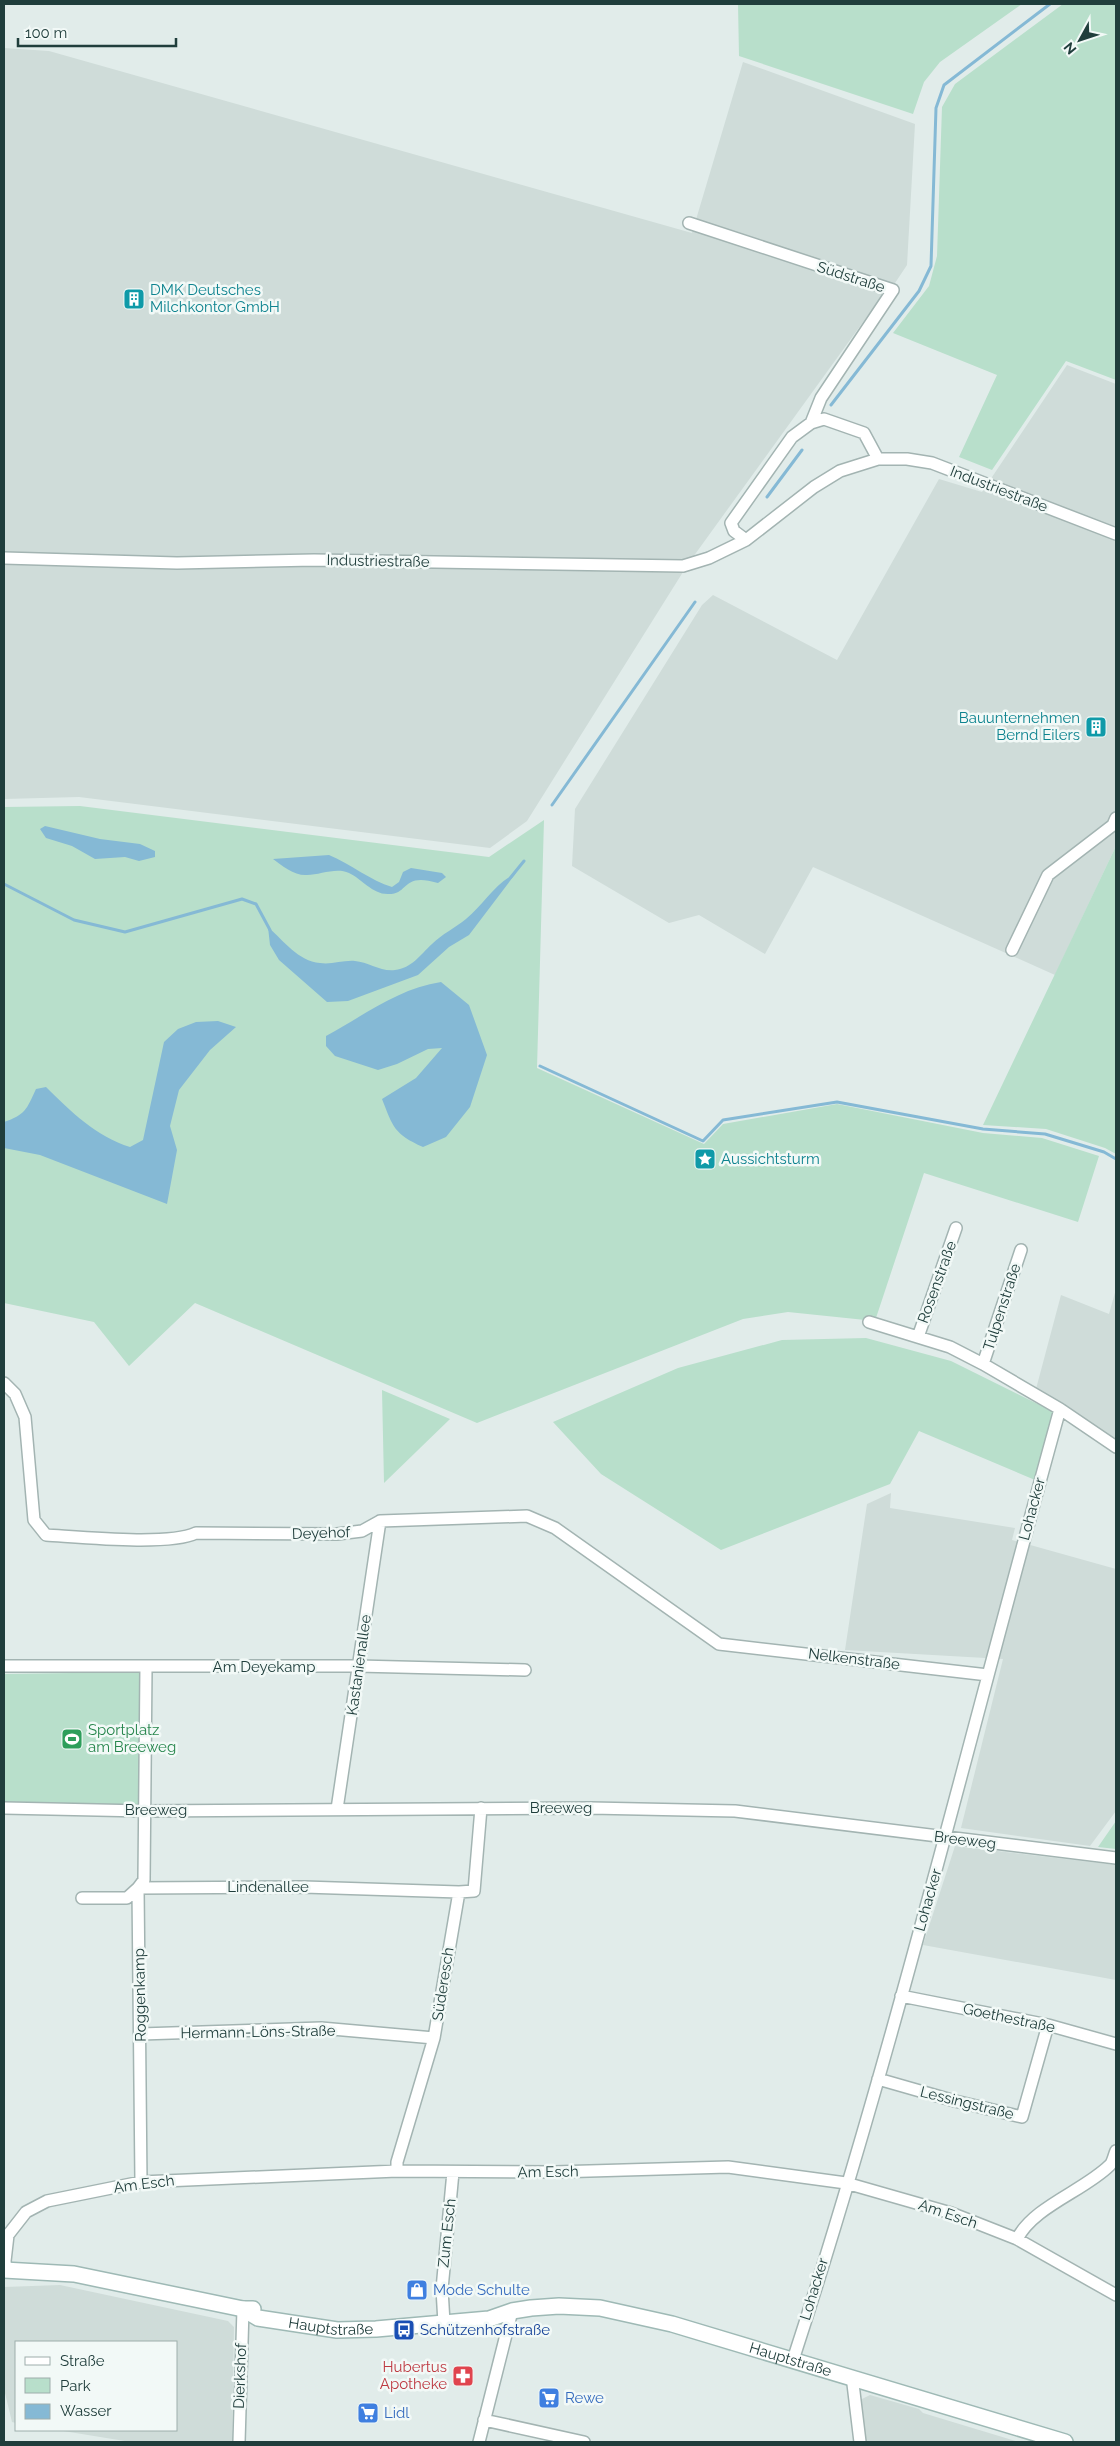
<svg xmlns="http://www.w3.org/2000/svg" width="1120" height="2446" viewBox="0 0 1120 2446" font-family="Raleway,sans-serif">
<style>
.built{fill:#cfdcd9}
.green{fill:#b8dfcb}
.water{fill:#85b9d5}
.lines{fill:none;stroke-linecap:round;stroke-linejoin:round}
.stream{stroke:#85b9d5;stroke-width:3}
.minor-casing{stroke:#a3b4b2;stroke-width:14}
.secondary-casing{stroke:#9eb9b5;stroke-width:18}
.minor{stroke:#fff;stroke-width:11}
.secondary{stroke:#fff;stroke-width:15}
.labels{text-anchor:middle;dominant-baseline:central;stroke-width:5;stroke-linejoin:round;paint-order:stroke}
.street-label{font-size:15px;fill:#203e3c;stroke:#f2f9f7}
.culture-label{font-size:15px;fill:#0d838f;stroke:#f2f9f7;text-anchor:start}
.leisure-label{font-size:15px;fill:#27864d;stroke:#f2f9f7;text-anchor:start}
.shop-label{font-size:15px;fill:#366cbe;stroke:#f2f9f7;text-anchor:start}
.transit-label{font-size:15px;fill:#164399;stroke:#f2f9f7;text-anchor:start}
.health-label{font-size:15px;fill:#be3a42;stroke:#f2f9f7;text-anchor:end}
</style>
<rect width="100%" height="100%" fill="#e1ecea"/>
<!-- built -->
<path class="built" d="M4,48L49,51L692,233L743,62L915,124L907,265L891,289L884,293L688,564L527,821L490,848L79,797L4,799Z
M1067,365L1116,384V846L1055,975L813,867L765,954L699,915L669,923L572,866L575,809L702,605L713,595L837,660L939,479L982,492Z
M1116,1289V1439L1036,1389L1061,1295L1109,1314Z
M891,1493L890,1508L1015,1528L1012,1540L1116,1569V1811L1090,1846L961,1828L1003,1659L845,1650L867,1504Z
M955,1846L1116,1865V1980L923,1945Z
M60,2285L228,2321L234,2327L232,2442H131L57,2430H176V2342H16V2423L12,2422L4,2389V2287Z
M870,2395L919,2409L923,2413L1019,2442H865L860,2400Z"/>
<!-- green -->
<path class="green" d="M738,4H1022L940,62L924,82L913,114L739,56Z
M1063,4H1116V380L1066,361L992,470L959,457L997,375L893,333L929,286L937,256L942,107L955,84Z
M80,806L489,857L544,820L537,1068L704,1144L723,1124L837,1104L983,1133L1042,1138L1099,1156L1078,1222L924,1173L875,1321L788,1312L743,1319L477,1423L195,1303L129,1366L94,1322L4,1303V807Z
M1116,846V1154L1105,1148L1046,1129L983,1125Z
M866,1338L951,1361L1054,1412L1035,1480L919,1431L890,1484L721,1550L601,1474L553,1422L678,1368L782,1340Z
M382,1390L450,1419L384,1483Z
M140,1672V1806L4,1804V1674Z
M1116,1821V1849L1098,1847Z"/>
<!-- water -->
<path class="water" d="M45,826L100,839L140,844L155,851V857L139,861L125,857L95,859L72,846L46,838L40,829Z
M329,855C351,864 371,881 392,887L399,882L403,872L411,868L442,873L446,877L438,883C402,872 409,894 389,894C373,895 362,879 349,873C336,867 320,875 307,875C295,876 282,866 273,859Z
M516,873L469,935L449,947L418,975L348,1001L327,1002L279,960L270,945L268,927C284,941 298,961 320,963C331,965 343,960 355,961C368,962 381,972 395,970C412,968 420,955 432,944C442,934 455,928 466,919C484,904 494,884 516,873Z
M441,982L469,1005L487,1055L470,1107L446,1137L423,1147C394,1134 393,1127 382,1099L416,1078L442,1048L428,1049L397,1064L378,1070L335,1056L326,1046V1036C363,1016 399,988 441,982Z
M218,1021L236,1027L210,1050L179,1090L170,1126L177,1150L167,1204L40,1155L4,1148V1122C25,1115 27,1109 36,1089L46,1087C70,1111 97,1137 130,1147L143,1140L164,1042L178,1029L196,1022Z"/>
<g class="lines">
<!-- stream -->
<path class="stream" d="M831,405L919,291L931,266L936,108L944,85L1050,4
M767,497L802,450
M552,805L695,602
M511,877L524,861
M4,884L74,920L125,932L242,899L256,904L270,930
M540,1066L703,1141L723,1120L837,1102L983,1129L1045,1134L1104,1152L1116,1159"/>
<!-- minor casing -->
<g class="minor-casing">
<path id="minor" d="M689,223L893,290L821,398L811,423
M746,540L734,531L731,523L792,437L811,423L824,419L864,433L878,459
M4,558L177,563L314,560L683,566L709,558L746,540L814,487L840,471L878,459H907L932,463L1116,534
M1012,950L1048,875L1113,825L1116,818
M869,1322L950,1347L983,1364L1060,1409L1116,1447
M918,1337L956,1228
M983,1364L1021,1250
M4,1383L15,1394L25,1417L34,1520L46,1535C80,1537 169,1546 196,1533L337,1534L362,1531L380,1521L527,1516L555,1528L719,1644L988,1675
M4,1666H358L525,1670
M4,1808L144,1811L591,1808L735,1811L1116,1858
M337,1809L380,1521
M82,1898H127L138,1888L304,1887L459,1892
M901,1996L1048,2025L1116,2044
M141,2034L321,2028L434,2038
M878,2079L955,2101L1022,2117L1048,2025
M397,2171V2162L434,2038L459,1892L474,1891L481,1808
M141,2182L138,1888L144,1880L146,1667
M1017,2239C1034,2206 1084,2191 1110,2165C1113,2162 1114,2155 1116,2151
M6,2270L5,2261L8,2235L26,2212L47,2201L141,2182L397,2171L555,2172L728,2167L846,2183L951,2213L1017,2239L1116,2295
M444,2323L442,2289L453,2172
M793,2360C895,2047 972,1726 1060,1409
M855,2379L853,2384L860,2442
M484,2420L584,2442
M239,2442L243,2309
M479,2442L512,2311"/>
</g>
<!-- secondary casing -->
<g class="secondary-casing">
<g id="secondary">
<path d="M4,2270L74,2274L243,2309H253"/>
<path id="s1" d="M243,2309L258,2318L337,2330L376,2329L489,2319L512,2311L531,2308L559,2306L600,2308L672,2324L1065,2442"/>
</g>
</g>
<!-- minor -->
<use href="#minor" class="minor"/>
<!-- secondary -->
<use href="#secondary" class="secondary"/>
</g>
<!-- icons -->
<defs>
<g id="building-square" transform="scale(1.125)"><rect x="-9" y="-9" width="18" height="18" rx="4" fill="#0f9aa8" stroke="#f2f9f7"/><path d="M-4-6H4V6H1V3H-1V6H-4ZM-2.5-4.3h1.7v1.8h-1.7ZM.8-4.3h1.7v1.8H.8ZM-2.5-1h1.7V.8h-1.7ZM.8-1h1.7V.8H.8Z" fill="#fff"/></g>
<g id="sight-square" transform="scale(1.125)"><rect x="-9" y="-9" width="18" height="18" rx="4" fill="#0f9aa8" stroke="#f2f9f7"/><path d="M0-6L1.8-2.2L6-1.7L2.9 1.2L3.7 5.4L0 3.3L-3.7 5.4L-2.9 1.2L-6-1.7L-1.8-2.2Z" fill="#fff"/></g>
<g id="stadium-square" transform="scale(1.125)"><rect x="-9" y="-9" width="18" height="18" rx="4" fill="#2e9e5b" stroke="#f2f9f7"/><path d="M0-5a6.5 5 0 1 0 0 10a6.5 5 0 1 0 0-10ZM-3.5-1.8h7v3.6h-7Z" fill="#fff"/></g>
<g id="shop-square" transform="scale(1.125)"><rect x="-9" y="-9" width="18" height="18" rx="4" fill="#3f7fe0" stroke="#f2f9f7"/><path d="M-5-2.5h2.3a2.7 3.5 0 0 1 5.4 0H5L5.5 6h-11ZM-1.5-2.5h3a1.5 2.3 0 0 0-3 0Z" fill="#fff"/></g>
<g id="bus-square" transform="scale(1.125)"><rect x="-9" y="-9" width="18" height="18" rx="4" fill="#1a4fb4" stroke="#f2f9f7"/><path d="M-5-6H5V4H4V6H2V4H-2V6H-4V4H-5ZM-3.5-4V0h7V-4ZM-3.5 1.2v1.5H-2V1.2ZM2 1.2v1.5H3.5V1.2Z" fill="#fff"/></g>
<g id="pharmacy-square" transform="scale(1.125)"><rect x="-9" y="-9" width="18" height="18" rx="4" fill="#e0444e" stroke="#f2f9f7"/><path d="M-2-6h4v4h4v4h-4v4h-4v-4h-4v-4h4Z" fill="#fff"/></g>
<g id="supermarket-square" transform="scale(1.125)"><rect x="-9" y="-9" width="18" height="18" rx="4" fill="#3f7fe0" stroke="#f2f9f7"/><path d="M-6-5.5h2.5l.6 2H6L4.5 2H-2.5L-4.4-4H-6ZM-1.5 3.2a1.3 1.3 0 1 0 .1 0ZM3 3.2a1.3 1.3 0 1 0 .1 0Z" fill="#fff"/></g>
</defs>
<g fill-rule="evenodd">
<use href="#building-square" x="134" y="299"/>
<use href="#building-square" x="1096" y="727"/>
<use href="#sight-square" x="705" y="1159"/>
<use href="#stadium-square" x="72" y="1739"/>
<use href="#shop-square" x="417" y="2290"/>
<use href="#bus-square" x="404" y="2330"/>
<use href="#pharmacy-square" x="463" y="2376"/>
<use href="#supermarket-square" x="549" y="2398"/>
<use href="#supermarket-square" x="368" y="2413"/>
</g>
<g class="labels">
<!-- street labels -->
<g class="street-label">
<text transform="translate(851 277) rotate(18)">Südstraße</text>
<text transform="translate(999 489) rotate(21)">Industriestraße</text>
<text transform="translate(378 561) rotate(1)">Industriestraße</text>
<text transform="translate(937 1282) rotate(-70)">Rosenstraße</text>
<text transform="translate(1002 1307) rotate(-72)">Tulpenstraße</text>
<text transform="translate(1032 1509) rotate(-75)">Lohacker</text>
<text transform="translate(321 1533) rotate(-2)">Deyehof</text>
<text transform="translate(854 1659) rotate(7)">Nelkenstraße</text>
<text transform="translate(359 1665) rotate(-82)">Kastanienallee</text>
<text x="264" y="1667">Am Deyekamp</text>
<text x="561" y="1808">Breeweg</text>
<text x="156" y="1810">Breeweg</text>
<text transform="translate(965 1840) rotate(7)">Breeweg</text>
<text x="268" y="1887">Lindenallee</text>
<text transform="translate(928 1900) rotate(-74)">Lohacker</text>
<text transform="translate(443 1984) rotate(-81)">Süderesch</text>
<text transform="translate(140 1995) rotate(-91)">Roggenkamp</text>
<text transform="translate(1009 2018) rotate(12)">Goethestraße</text>
<text transform="translate(258 2032) rotate(-1)">Hermann-Löns-Straße</text>
<text transform="translate(967 2103) rotate(14)">Lessingstraße</text>
<text transform="translate(548 2172) rotate(-1)">Am Esch</text>
<text transform="translate(144 2184) rotate(-7)">Am Esch</text>
<text transform="translate(948 2214) rotate(19)">Am Esch</text>
<text transform="translate(447 2233) rotate(-84)">Zum Esch</text>
<text transform="translate(814 2289) rotate(-73)">Lohacker</text>
<text stroke="none"><textPath href="#s1" startOffset="91">Hauptstraße</textPath></text>
<text stroke="none"><textPath href="#s1" startOffset="560">Hauptstraße</textPath></text>
<text transform="translate(240 2376) rotate(-88)">Dierkshof</text>
</g>
<!-- culture labels -->
<g class="culture-label">
<text x="150" y="290">DMK Deutsches<tspan x="150" dy="17">Milchkontor GmbH</tspan></text>
<text x="1080" y="718" text-anchor="end">Bauunternehmen<tspan x="1080" dy="17">Bernd Eilers</tspan></text>
<text x="721" y="1159">Aussichtsturm</text>
</g>
<!-- leisure labels -->
<g class="leisure-label">
<text x="88" y="1730">Sportplatz<tspan x="88" dy="17">am Breeweg</tspan></text>
</g>
<!-- shop labels -->
<g class="shop-label">
<text x="433" y="2290">Mode Schulte</text>
<text x="565" y="2398">Rewe</text>
<text x="384" y="2413">Lidl</text>
</g>
<!-- transit labels -->
<g class="transit-label">
<text x="420" y="2330">Schützenhofstraße</text>
</g>
<!-- health labels -->
<g class="health-label">
<text x="447" y="2367">Hubertus<tspan x="447" dy="17">Apotheke</tspan></text>
</g>
</g>
<!-- border -->
<rect width="1120" height="2446" fill="none" stroke="#203e3c" stroke-width="10"/>
<!-- legend -->
<rect x="15" y="2341" width="162" height="90" fill="#f2f9f7" stroke="#9eaeac"/>
<rect x="25" y="2357" width="25" height="8" fill="#ffffff" stroke="#9eaeac"/>
<text x="60" y="2366" font-size="15" fill="#203e3c">Straße</text>
<rect x="25" y="2378" width="25" height="15" fill="#b8dfcb" stroke="#9eaeac"/>
<text x="60" y="2391" font-size="15" fill="#203e3c">Park</text>
<rect x="25" y="2404" width="25" height="15" fill="#85b9d5" stroke="#9eaeac"/>
<text x="60" y="2416" font-size="15" fill="#203e3c">Wasser</text>
<!-- north arrow -->
<g transform="translate(1080 40) rotate(230)" stroke="#f2f9f7" stroke-width="4" paint-order="stroke">
<path d="M0-4L9 19L0 12L-9 19Z" fill="#203e3c"/>
<text y="-8" font-size="14" font-weight="bold" text-anchor="middle" fill="#203e3c">N</text>
</g>
<!-- scale -->
<path d="M18 38v8h158v-8" fill="none" stroke="#203e3c" stroke-width="2.5"/>
<text x="25" y="38" font-size="15" fill="#203e3c" stroke="#f2f9f7" stroke-width="4" paint-order="stroke">100 m</text>
</svg>
